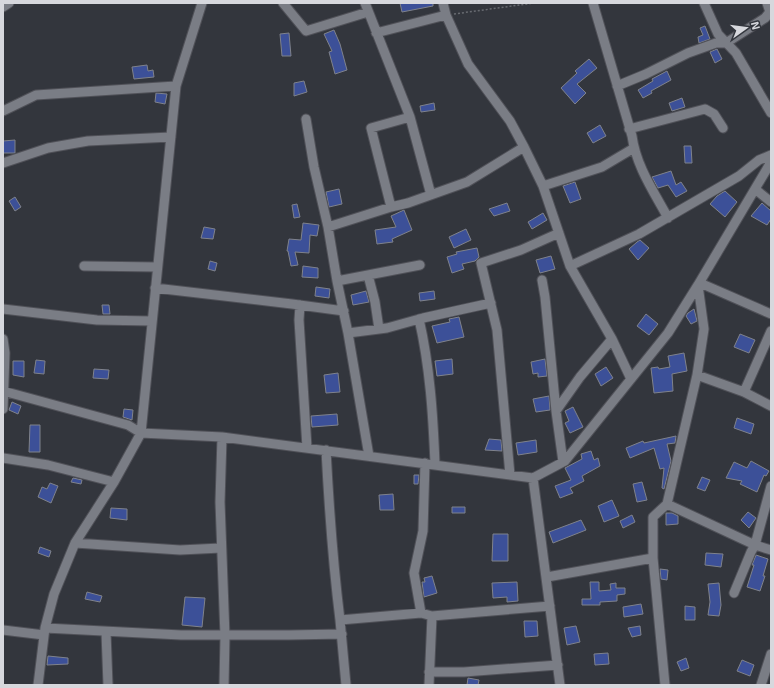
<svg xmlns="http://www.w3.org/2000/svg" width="774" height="688" viewBox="0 0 774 688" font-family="'Exo 2',sans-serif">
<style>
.building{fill:#3c5098;stroke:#7f828b}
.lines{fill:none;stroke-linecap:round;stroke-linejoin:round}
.minor-casing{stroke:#505158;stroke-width:11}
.path{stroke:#686b71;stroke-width:1.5;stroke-dasharray:2 2;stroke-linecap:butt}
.minor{stroke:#7a7d85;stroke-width:9}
</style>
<rect width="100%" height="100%" fill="#33363d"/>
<!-- building -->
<path class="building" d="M400,3H433V6L402,12Z
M705,26L710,39L699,43L698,37L703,35L700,28Z
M334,30L340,44L347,70L335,74L329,52L332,51L324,34Z
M289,33L291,56H282L280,34Z
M717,49L722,59L715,63L710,52Z
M589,59L597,68L577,84L586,93L575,104L561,88L577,73L575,71Z
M147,65L148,71L153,70L154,77L134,79L132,67Z
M667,71L671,80L651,91L652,93L643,98L638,90L653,81L652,79Z
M304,81L307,92L294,96V83Z
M156,93L167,94L165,104L155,102Z
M682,98L685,107L672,111L669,103Z
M434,103L435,110L421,112L420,106Z
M600,125L606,136L593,143L587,133Z
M15,140V153H3V141Z
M684,146H691L692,163H685Z
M671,171L676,185L681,182L687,191L676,197L668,185L658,188L652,177Z
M575,182L581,199L570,203L563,186Z
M339,189L342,204L329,207L326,192Z
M725,191L737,202L725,217L710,204L717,196Z
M15,197L21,207L15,211L9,201Z
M507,203L510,211L494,216L489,209Z
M762,203L771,211V219L767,225L751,216Z
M297,204L300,217L294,218L292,205Z
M404,210L412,230L392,239L393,242L377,244L375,230L396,227L391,216Z
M543,213L547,220L532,229L528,222Z
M303,223L319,225L317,236L310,235L309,253L295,252L298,265L291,266L288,251H287L289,239L301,240Z
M204,227L215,229L213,239L201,238Z
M466,229L471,240L454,248L449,237Z
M640,240L649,248L638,260L629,249L637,242Z
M477,248L479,257L475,261L462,264L464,269L452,273L447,257L457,254L456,252Z
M551,256L555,269L540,273L536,260Z
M210,261L217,263L215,271L208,269Z
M303,266L318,268V278L302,277Z
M316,287L330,289L329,298L315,296Z
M366,291L369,302L353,305L351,295Z
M434,291L435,299L420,301L419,293Z
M102,305H109L110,314H103Z
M694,309L697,321L691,324L686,316L688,313Z
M646,314L658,324L649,335L637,326Z
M459,317L464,337L437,343L432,326L450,322L449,319Z
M740,334L755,340L749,353L734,347Z
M684,353L687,371L672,374L673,391L654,393L651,368L658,367L659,369L670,367L668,356Z
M452,359L453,374L437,376L435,361Z
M545,359L547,376L538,377V373L533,374L531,362Z
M36,360L45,361L44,374L34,373Z
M13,361H24V377L13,375Z
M606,367L613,378L601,386L595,374Z
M94,369L109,370L108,379L93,378Z
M338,373L340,392L326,393L324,375Z
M549,396L550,410L536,412L533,399Z
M12,402L21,406L18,414L9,410Z
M573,407L583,427L570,433L565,423L569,421L565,411Z
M124,409L133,410L132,420L123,417Z
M337,414L338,425L312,427L311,416Z
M737,418L754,424L751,434L734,428Z
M30,425H40V452H29Z
M676,436L675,443L667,444L671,461L664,489L662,488L664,468L660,469L654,448L630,458L626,448L643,441L644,443Z
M489,439L501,440L502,451L485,450Z
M536,440L537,452L518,455L516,443Z
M591,451L594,460L598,458L600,466L582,476L584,481L570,488L573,493L560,498L555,486L571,480L565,468L582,459L581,454Z
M751,461L769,471L766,476L764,475L757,492L740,484L742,481L726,478L734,462L747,468Z
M414,475H419L418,484H414Z
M702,477L710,480L705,491L697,488Z
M73,478L82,480L81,484L71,482Z
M642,482L647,500L637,502L633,484Z
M50,483L58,486L51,503L38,497L42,487L47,489Z
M393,494L394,510H380L379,495Z
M612,500L619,516L604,522L598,506Z
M452,507H465V513H452Z
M111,508L127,509V520L110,518Z
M748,512L756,518L749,528L741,520Z
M666,513H672L678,516V524L666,525Z
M632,515L635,522L623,528L620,521Z
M581,520L586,530L553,543L549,532Z
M493,534H508V561H492Z
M40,547L51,551L49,557L38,553Z
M706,553L723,554L721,567L705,565Z
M756,555L768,559L763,576H765L760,591L747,587L754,565H752Z
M660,569L668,570L667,580L661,579Z
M432,576L437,593L424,597L422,582H425L424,578Z
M517,582L518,601L507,602V597L493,598L492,583Z
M590,582H599V591L611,590L610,584L616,583V588H625V594L617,595V601L600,602V605H582V599H591Z
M719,583L721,605L719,616L708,615L710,602L708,584Z
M87,592L102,596L100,602L85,599Z
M185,597L205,598L202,627L182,625Z
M641,604L643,614L624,617L623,607Z
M685,606L695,607V620H685Z
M524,621H537L538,636L525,637Z
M576,626L580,642L567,645L564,628Z
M640,626L641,635L632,637L628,628Z
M608,653L609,664L595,665L594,654Z
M48,656L68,658V664L47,665Z
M686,658L689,668L681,671L677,662Z
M742,660L754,665L750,676L737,671Z
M468,678L479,680L478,685H467Z"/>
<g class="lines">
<!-- minor casing -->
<g class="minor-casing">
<path id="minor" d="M283,3L306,31L368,12
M365,3L410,117L431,195
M443,3L446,15L468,64L510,121L524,147L543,186L570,266L612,339L631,379
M593,3L632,136C636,166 654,192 668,218
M704,3L718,34L736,53L771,113
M3,7L9,3
M376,33L446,15
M617,86L646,74L688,53L716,43H726L765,18L770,12L767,3
M3,111L36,95L176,86
M306,119L314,167L328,227L337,281L348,333L369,456
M629,129L705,109L714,114L723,128
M3,163L48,148L88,141L171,137
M543,186L602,167L634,148
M755,189L771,202
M391,207L371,128L410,117
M328,227L391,207L408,203L467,182L524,147
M84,266L157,267
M570,266L639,234L739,176L759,160L771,155
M368,275L375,302L379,329
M542,280L545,297L556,411L563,462
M337,281L420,265
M700,283L771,314
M155,288L292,304L344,311
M300,305L299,320L307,448
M3,309L97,320L152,321
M419,319C430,367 433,415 435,464
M348,333L387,328L423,318L491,303
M3,339L5,353L3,409
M697,375L744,392L771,406
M3,391L128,425L141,433L222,437L533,478L565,461L668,333L698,285L771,162
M744,392L771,331
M556,411L580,377L612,339
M222,437L220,502L225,636L224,685
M326,450C329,507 333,564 340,620
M3,458L48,465L114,482
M510,475L497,330L481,263L521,250L559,233
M533,478L560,685
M667,504L755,545L771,550
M75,543L180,550L221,548
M547,577L653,558
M734,593L751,552L755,545L771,486
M421,613L414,573L423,531L425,463
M45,628L181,635H289L342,634
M3,630L44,635
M106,632L108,685
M429,672H464L558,665
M38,685L45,628L54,594L75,543L114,482L141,433L176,86L202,3
M346,685L340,620L421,613L432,616L550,606
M429,685L432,616
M665,685L653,558V517L667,504L697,375L704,329L698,285
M761,685L771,654"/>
</g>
<!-- path -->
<path class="path" d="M454,14L534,3"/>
<!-- minor -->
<use href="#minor" class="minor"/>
</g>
<!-- border -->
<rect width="774" height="688" fill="none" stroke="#d7d8dd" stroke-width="8"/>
<!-- north arrow -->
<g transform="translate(746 28) rotate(76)" stroke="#33363d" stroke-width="3" paint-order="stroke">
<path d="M0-3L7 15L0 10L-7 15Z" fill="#d7d8dd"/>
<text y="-6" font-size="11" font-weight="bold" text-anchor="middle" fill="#d7d8dd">N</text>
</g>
</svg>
